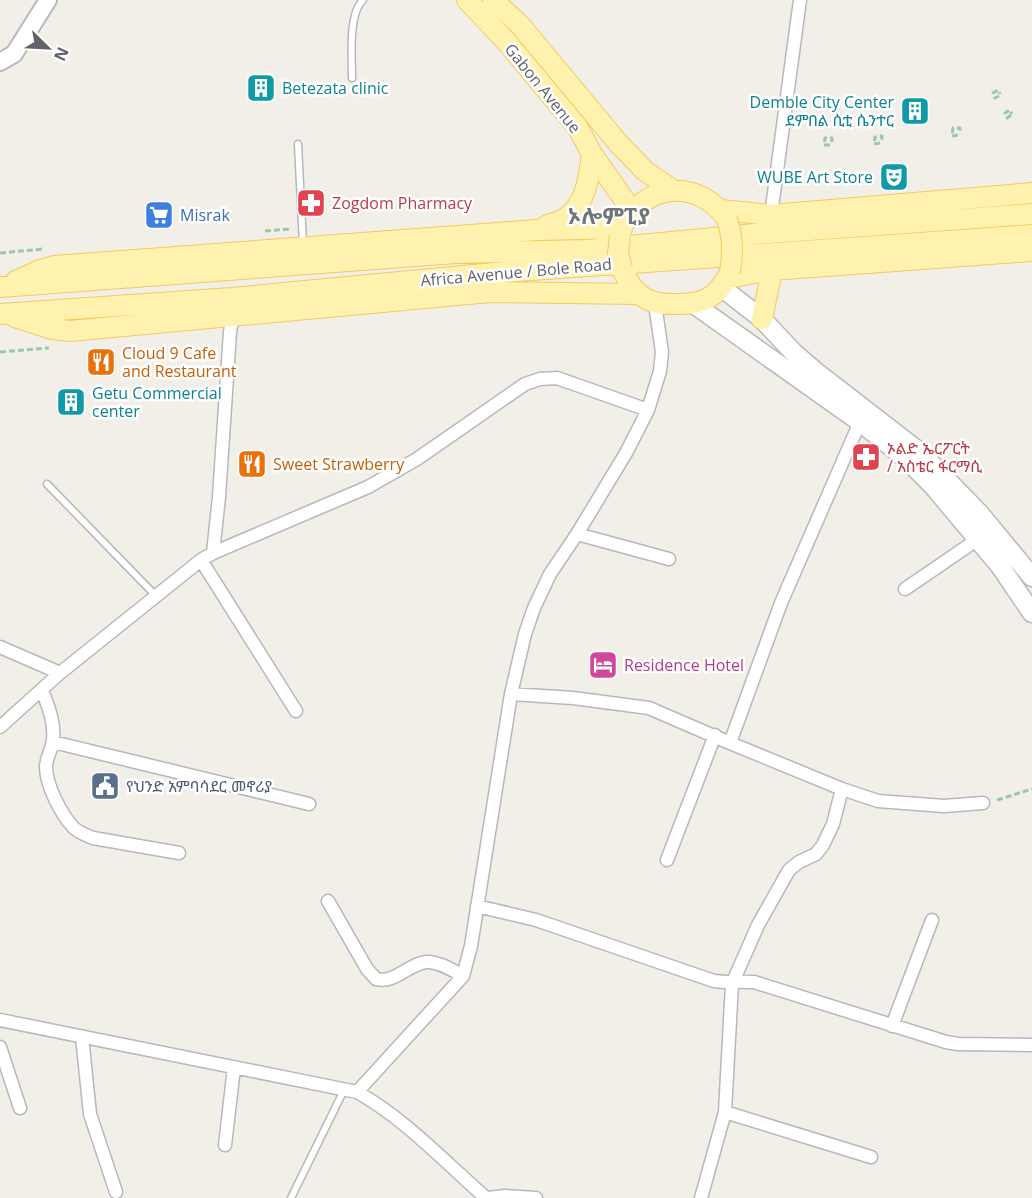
<svg xmlns="http://www.w3.org/2000/svg" width="1032" height="1198" viewBox="0 0 1032 1198" font-family="'Open Sans','Noto Sans Ethiopic',sans-serif">
<style>
.lines{fill:none;stroke-linecap:round;stroke-linejoin:round}
.service-casing{stroke:#b5b8bc;stroke-width:9}
.minor-casing{stroke:#b5b8bc;stroke-width:15}
.tertiary-casing{stroke:#b5b8bc;stroke-width:20}
.secondary-casing{stroke:#b6babf;stroke-width:21}
.primary-casing{stroke:#f2c960;stroke-width:22}
.path{stroke:#9cc7a9;stroke-width:3;stroke-dasharray:6 3;stroke-linecap:butt}
.service{stroke:#fff;stroke-width:6}
.minor{stroke:#fff;stroke-width:12}
.tertiary{stroke:#fff;stroke-width:16}
.secondary{stroke:#fff;stroke-width:18}
.primary{stroke:#fff2af;stroke-width:20}
.primary-bridge-casing{stroke:#f2c960;stroke-width:22;stroke-linecap:butt}
.primary-bridge{stroke:#fff2af;stroke-width:20}
.labels{text-anchor:middle;dominant-baseline:central;stroke-width:5;stroke-linejoin:round;paint-order:stroke}
.culture-label{font-size:16px;fill:#0d838f;stroke:#fff;text-anchor:start}
.street-label{font-size:16px;fill:#5f6368;stroke:#fff}
.health-label{font-size:16px;fill:#be3a42;stroke:#fff;text-anchor:start}
.shop-label{font-size:16px;fill:#366cbe;stroke:#fff;text-anchor:start}
.food-label{font-size:16px;fill:#c56008;stroke:#fff;text-anchor:start}
.hotel-label{font-size:16px;fill:#b23c85;stroke:#fff;text-anchor:start}
.service-label{font-size:16px;fill:#4e5e75;stroke:#fff;text-anchor:start}
.district-label{font-size:22px;font-weight:bold;fill:#70757a;stroke:#fff}
</style>
<rect width="100%" height="100%" fill="#f1efe8"/>
<g class="lines">
<!-- service casing -->
<g class="service-casing">
<path id="service" d="M352,78C352,58 348,14 363,0
M298,144L303,244
M47,484L156,596
M291,1198L344,1090"/>
</g>
<!-- minor casing -->
<g class="minor-casing">
<path id="minor" d="M771,215L800,0
M577,534L669,559
M213,553L368,487L417,459L525,384L540,379L557,378L648,410
M201,560L296,711
M905,589L978,539
M0,647L60,673
M42,690C48,706 55,722 53,740C52,750 46,757 46,767C46,785 61,814 73,827C79,833 86,835 93,838L179,853
M511,694L573,698L649,708L730,743L781,603L860,422
M0,727L60,673L201,560L213,553L219,497L230,332L233,315
M53,742L309,804
M730,743L842,789L878,801L944,806L983,803
M667,860L715,735
M328,901L367,969L376,979C395,984 408,964 426,962C438,961 452,970 463,976
M477,906L536,920L714,981C729,983 740,981 754,982L946,1042L958,1044L1032,1045
M0,1020L357,1092C404,1118 445,1162 486,1198
M892,1026L932,920
M82,1037L90,1114L116,1192
M0,1047L20,1108
M357,1092L463,976L471,946L511,694L525,634L534,608L550,574L577,534L626,453L648,410L660,371L662,352L655,304
M725,1112L871,1157
M225,1145L234,1068
M488,1198L505,1196L536,1198
M701,1198L725,1112L732,984L758,925L789,870L799,862L816,854L823,845L833,824L842,789"/>
</g>
<!-- tertiary casing -->
<g class="tertiary-casing">
<path id="tertiary" d="M0,62L14,54L48,0"/>
</g>
<!-- secondary casing -->
<g class="secondary-casing">
<path id="secondary" d="M721,287L762,319L793,352L815,371L921,453L980,514L1032,577
M695,305L860,422L904,457L933,486L1000,566L1032,613"/>
</g>
<!-- primary casing -->
<g class="primary-casing">
<path id="primary" d="M467,0L505,40L578,128L592,154L632,211
M493,0L520,25L619,144L645,171L673,190
M721,210L771,215L1032,193
M626,221C651,181 700,181 727,219
M546,226C553,223 563,221 568,216C587,202 589,174 592,154
M622,269C626,278 630,286 638,293C648,302 659,304 673,304C701,305 716,300 730,272
M727,278L772,270L1032,251
M16,281L40,270L54,266L537,230L622,228
M0,287L456,253L588,250L755,234L1032,214
M0,314L232,298L505,272L1032,235
M15,317L52,329L70,331L490,292L639,294
M762,319L772,270"/>
</g>
<!-- path -->
<path class="path" d="M999,96L995,98L993,93L998,90L1000,94
M1011,115L1007,118L1005,113L1010,110L1012,114
M958,135L952,136L953,128H960V134
M880,143L874,144L875,137L882,136V142
M830,145H824L825,138H832V143
M265,231L291,229
M0,253L43,249
M0,352L49,348
M997,800L1032,789"/>
<!-- service -->
<use href="#service" class="service"/>
<!-- minor -->
<use href="#minor" class="minor"/>
<!-- tertiary -->
<use href="#tertiary" class="tertiary"/>
<!-- secondary -->
<use href="#secondary" class="secondary"/>
<!-- primary -->
<use href="#primary" class="primary"/>
<!-- primary-bridge casing -->
<g class="primary-bridge-casing">
<path id="primary-bridge" d="M727,219C733,238 733,253 730,272
M620,236L618,253L622,269"/>
</g>
<!-- primary-bridge -->
<use href="#primary-bridge" class="primary-bridge"/>
</g>
<!-- icons -->
<defs>
<g id="building-square" transform="scale(1.5)"><rect x="-9" y="-9" width="18" height="18" rx="4" fill="#0f9aa8" stroke="#fff"/><path d="M-4-6H4V6H1V3H-1V6H-4ZM-2.5-4.3h1.7v1.8h-1.7ZM.8-4.3h1.7v1.8H.8ZM-2.5-1h1.7V.8h-1.7ZM.8-1h1.7V.8H.8Z" fill="#fff"/></g>
<g id="theatre-square" transform="scale(1.5)"><rect x="-9" y="-9" width="18" height="18" rx="4" fill="#0f9aa8" stroke="#fff"/><path d="M-5-5.5Q0-4 5-5.5V0Q5 5 0 6Q-5 5-5 0ZM-3.3-2.5H-1v1.5H-3.3ZM1-2.5H3.3v1.5H1ZM-2.8 1Q0 5.5 2.8 1Z" fill="#fff"/></g>
<g id="pharmacy-square" transform="scale(1.5)"><rect x="-9" y="-9" width="18" height="18" rx="4" fill="#e0444e" stroke="#fff"/><path d="M-2-6h4v4h4v4h-4v4h-4v-4h-4v-4h4Z" fill="#fff"/></g>
<g id="supermarket-square" transform="scale(1.5)"><rect x="-9" y="-9" width="18" height="18" rx="4" fill="#3f7fe0" stroke="#fff"/><path d="M-6-5.5h2.5l.6 2H6L4.5 2H-2.5L-4.4-4H-6ZM-1.5 3.2a1.3 1.3 0 1 0 .1 0ZM3 3.2a1.3 1.3 0 1 0 .1 0Z" fill="#fff"/></g>
<g id="restaurant-square" transform="scale(1.5)"><rect x="-9" y="-9" width="18" height="18" rx="4" fill="#e8710a" stroke="#fff"/><path d="M-5-6h1v4h1v-4h1v4h1v-4h1v5L-1.5 .5V6h-2V.5L-5-1ZM5-6V6H3V1.5H1.5Q1.5-4 5-6Z" fill="#fff"/></g>
<g id="hotel-square" transform="scale(1.5)"><rect x="-9" y="-9" width="18" height="18" rx="4" fill="#d1479c" stroke="#fff"/><path d="M-6-4.5h1.5V1H6V5H4.5V3h-9V5H-6ZM-4 0a1.8 1.8 0 1 1 3.6 0ZM.5 0V-2.5h3Q6-2.5 6 0Z" fill="#fff"/></g>
<g id="civic-square" transform="scale(1.5)"><rect x="-9" y="-9" width="18" height="18" rx="4" fill="#5c6f8a" stroke="#fff"/><path d="M-.6-6.5H3V-4.5H.6V-3L4-1V1h2V6H-6V1h2V-1L-.6-3ZM-1.2 2.5V6h2.4V2.5Z" fill="#fff"/></g>
</defs>
<g fill-rule="evenodd">
<use href="#building-square" x="261" y="88"/>
<use href="#building-square" x="915" y="111"/>
<use href="#theatre-square" x="894" y="177"/>
<use href="#pharmacy-square" x="311" y="203"/>
<use href="#supermarket-square" x="159" y="215"/>
<use href="#restaurant-square" x="101" y="362"/>
<use href="#building-square" x="71" y="402"/>
<use href="#pharmacy-square" x="866" y="457"/>
<use href="#restaurant-square" x="252" y="464"/>
<use href="#hotel-square" x="603" y="665"/>
<use href="#civic-square" x="105" y="786"/>
</g>
<g class="labels">
<!-- culture labels -->
<g class="culture-label">
<text x="282" y="88">Betezata clinic</text>
<text x="894" y="102" text-anchor="end">Demble City Center<tspan x="894" dy="18">ደምበል ሲቲ ሴንተር</tspan></text>
<text x="873" y="177" text-anchor="end">WUBE Art Store</text>
<text x="92" y="393">Getu Commercial<tspan x="92" dy="18">center</tspan></text>
</g>
<!-- street labels -->
<g class="street-label">
<text transform="translate(543 88) rotate(51)">Gabon Avenue</text>
<text transform="translate(516 272) rotate(-5)">Africa Avenue / Bole Road</text>
</g>
<!-- health labels -->
<g class="health-label">
<text x="332" y="203">Zogdom Pharmacy</text>
<text x="887" y="448">ኦልድ ኤርፖርት<tspan x="887" dy="18">/ አስቴር ፋርማሲ</tspan></text>
</g>
<!-- shop labels -->
<g class="shop-label">
<text x="180" y="215">Misrak</text>
</g>
<!-- food labels -->
<g class="food-label">
<text x="122" y="353">Cloud 9 Cafe<tspan x="122" dy="18">and Restaurant</tspan></text>
<text x="273" y="464">Sweet Strawberry</text>
</g>
<!-- hotel labels -->
<g class="hotel-label">
<text x="624" y="665">Residence Hotel</text>
</g>
<!-- service labels -->
<g class="service-label">
<text x="126" y="786">የህንድ አምባሳደር መኖሪያ</text>
</g>
<!-- district labels -->
<g class="district-label">
<text x="609" y="215">ኦሎምፒያ</text>
</g>
</g>
<!-- north arrow -->
<g transform="translate(48 48) rotate(114)" stroke="#ffffff" stroke-width="4.5" paint-order="stroke">
<path d="M0-4.5L10 22L0 15L-10 22Z" fill="#5f6368"/>
<text y="-9" font-size="16" font-weight="bold" text-anchor="middle" fill="#5f6368">N</text>
</g>
</svg>
